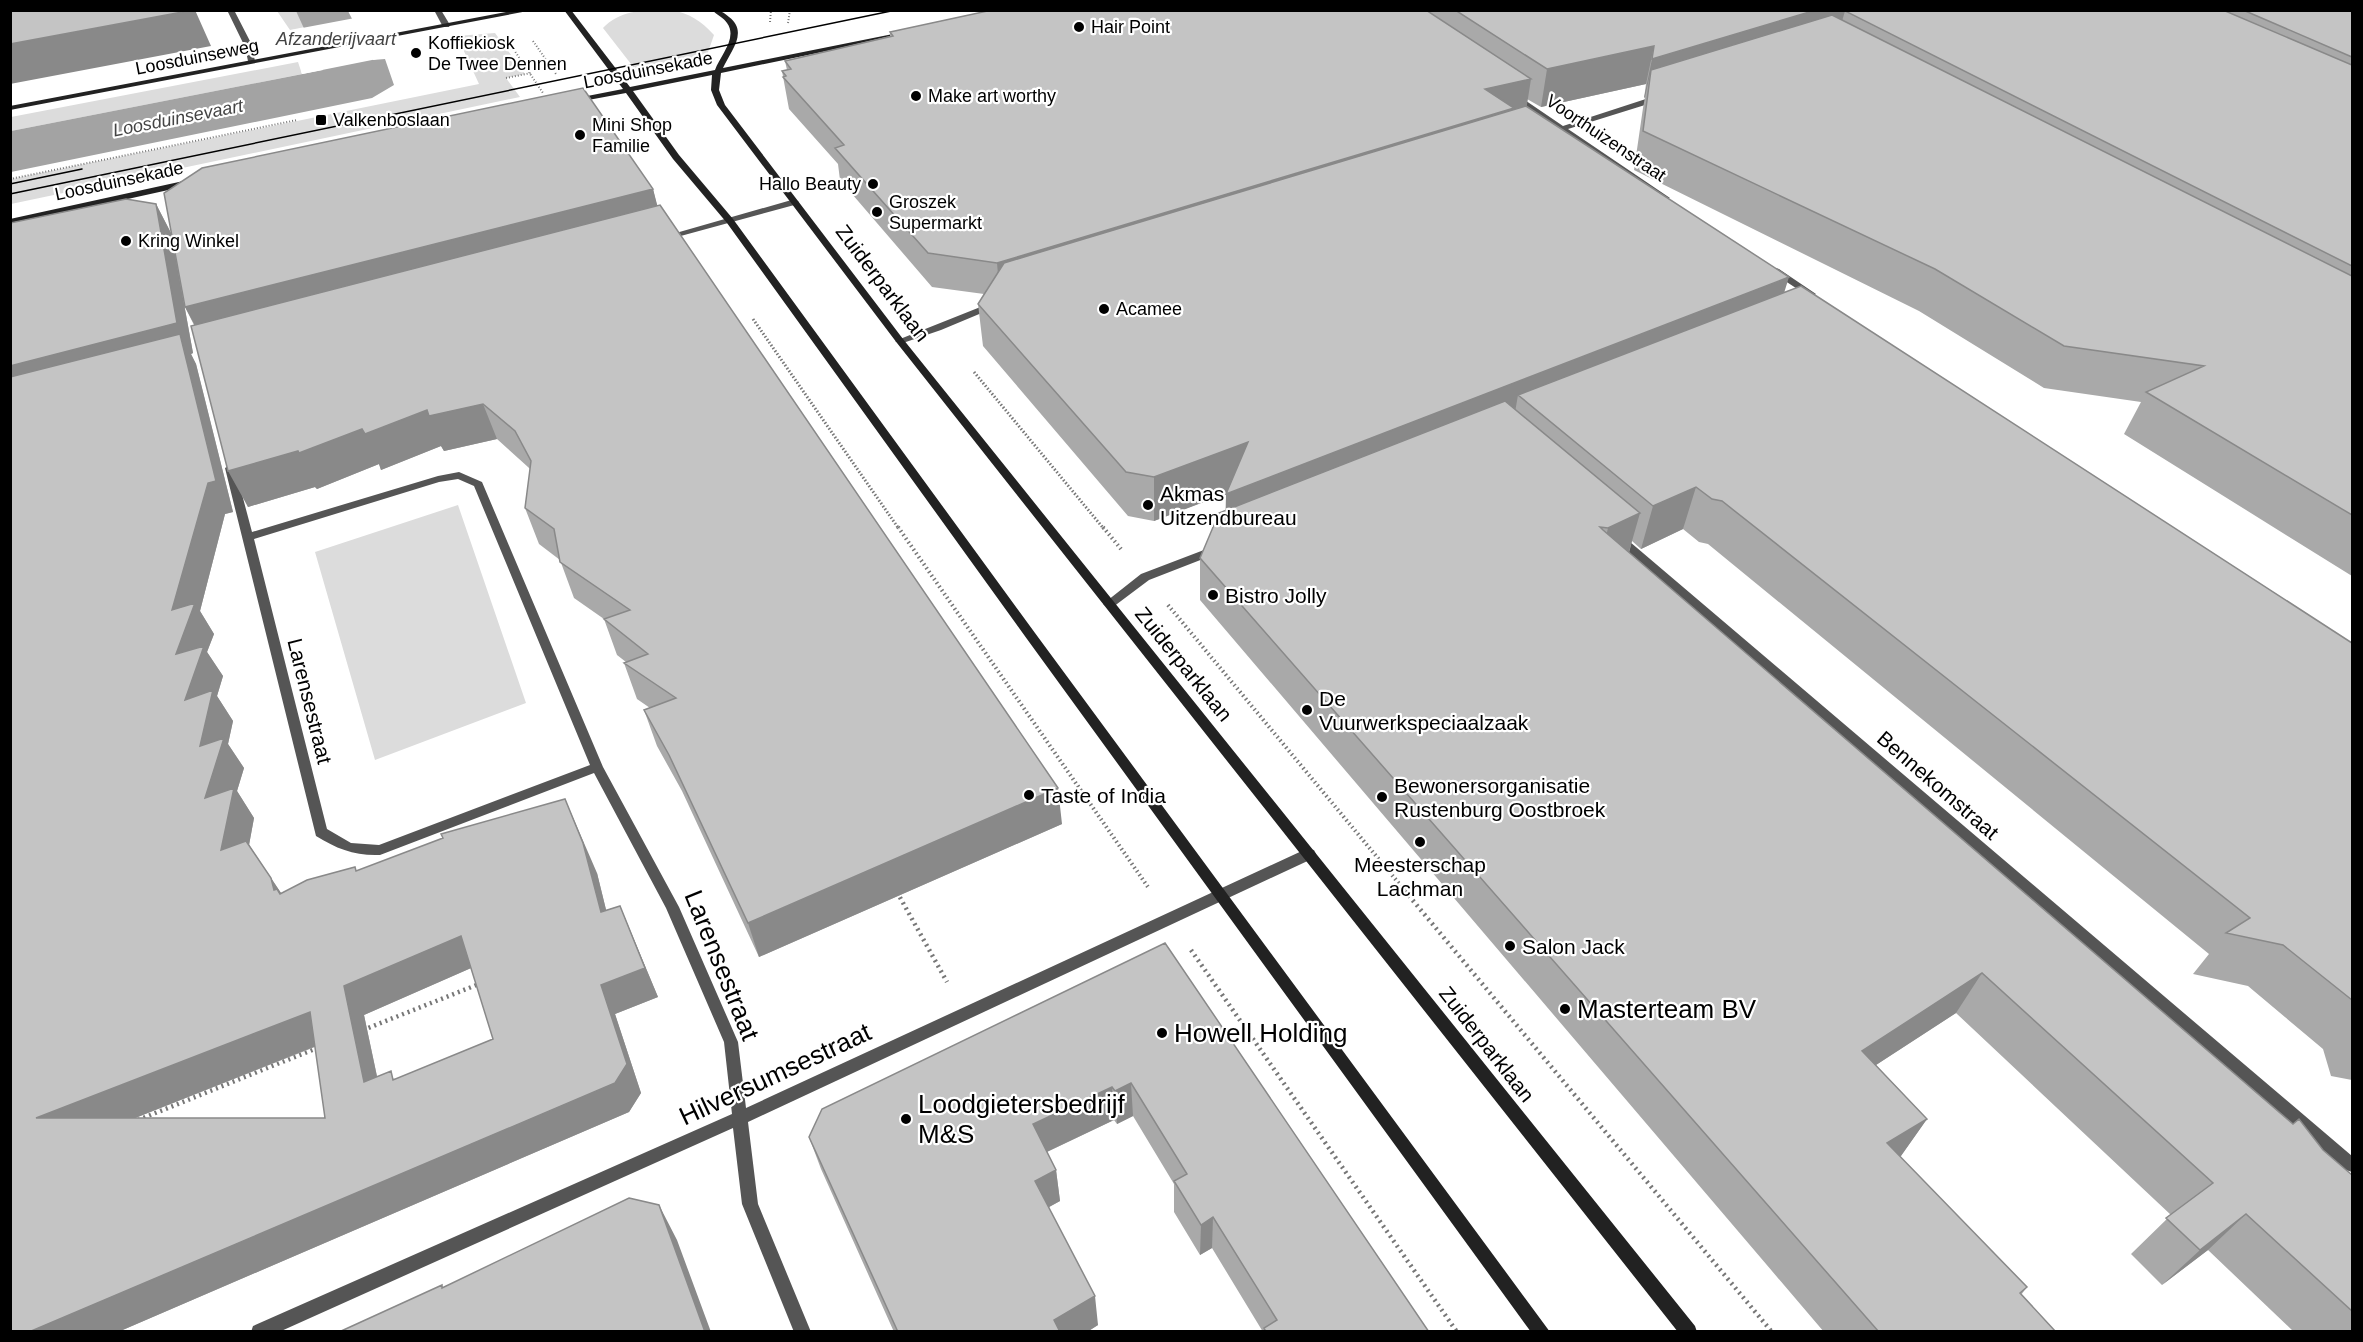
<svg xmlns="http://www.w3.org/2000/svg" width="2363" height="1342" viewBox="0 0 2363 1342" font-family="Arial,sans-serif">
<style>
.green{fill:#dcdcdc}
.water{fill:#a3a3a3}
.pier{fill:#fff}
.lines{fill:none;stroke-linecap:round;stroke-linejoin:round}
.path-far3{stroke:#777;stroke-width:2;stroke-dasharray:1 2;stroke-linecap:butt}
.path-far2{stroke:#777;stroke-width:3;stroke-dasharray:1.5 2;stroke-linecap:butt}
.path-far1{stroke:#777;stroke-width:4;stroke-dasharray:1.5 3;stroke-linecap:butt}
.path{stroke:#777;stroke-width:4.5;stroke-dasharray:2 4;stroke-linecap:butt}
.lane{fill:#555;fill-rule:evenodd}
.street{fill:#555;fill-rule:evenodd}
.secondary{fill:#222;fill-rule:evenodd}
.tram{stroke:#000;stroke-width:1.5}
.wall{fill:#a9a9a9;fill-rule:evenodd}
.shaded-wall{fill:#898989}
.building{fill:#c4c4c4;stroke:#898989;stroke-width:1.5;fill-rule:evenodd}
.poi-dot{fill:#000;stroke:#fff;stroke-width:2}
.labels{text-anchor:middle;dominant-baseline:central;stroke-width:4.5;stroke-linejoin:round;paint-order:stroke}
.far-poi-label{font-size:18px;fill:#000;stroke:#fff;text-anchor:start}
.far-water-label{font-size:18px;font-style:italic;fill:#444;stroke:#fff}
.far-street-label{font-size:18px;fill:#000;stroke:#fff}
.street-label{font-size:21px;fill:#000;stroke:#fff}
.poi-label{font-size:21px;fill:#000;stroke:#fff;text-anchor:start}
.near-street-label{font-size:26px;fill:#000;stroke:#fff}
.near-poi-label{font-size:26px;fill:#000;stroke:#fff;text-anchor:start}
</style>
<rect width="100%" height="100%" fill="#fff"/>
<!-- green -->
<path class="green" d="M670,10C690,13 701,21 714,35L707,55L638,73L603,28C621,9 646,10 670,10Z
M277,11H296L305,27L290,30Z
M495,33L525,74L506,78L520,97L11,204V179L479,84L457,36Z
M298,62L302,74L11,131V117Z
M458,505L526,703L375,760L315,552Z"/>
<!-- water -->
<path class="water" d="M296,11H348L373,60L385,59L394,85L372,98L11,172V131L323,70Z"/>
<!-- pier -->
<path class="pier" d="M355,18L375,57H387L302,74L301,71L320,67L302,28Z"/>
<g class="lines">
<!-- path-far3 -->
<path class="path-far3" d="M770,22L771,10
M788,23L790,10
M533,41L556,74
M512,47L543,93
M506,78L531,73
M10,179L297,120"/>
<!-- path-far2 -->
<path class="path-far2" d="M753,319L899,529
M974,372L1104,529"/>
<!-- path-far1 -->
<path class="path-far1" d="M898,527L1148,887
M1103,527L1121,549
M1168,605L1406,892"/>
<!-- path -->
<path class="path" d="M1405,891L1772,1332
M897,892L947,982
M1191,950L1457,1332
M363,1030L479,984
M138,1120L317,1048"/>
<!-- lane -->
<path class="lane" d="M434,10H441L450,25L449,27H443Z"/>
<!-- street -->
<path class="street" d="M227,10H234L253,47L255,63L248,61L245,47Z
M1510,94H1516L1563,126L1655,96H1661V100L1568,129L1670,198L1663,200L1561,131L1554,132L1553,130L1555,128L1510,98Z
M795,199L799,202L798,204L666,240L662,237Z
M1776,268L1779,269L1816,294L1811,297L1808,296L1773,273L1771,271Z
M993,302L996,303V307L941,330L900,344L895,341Z
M230,465L235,468L252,532L438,476L459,472L482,482L603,767L679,907L738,1042L746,1108L1304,850L1309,849L1314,850L1316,854L1314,858L748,1122L758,1204L811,1332H794L742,1204L733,1128L279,1332H251L253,1326L732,1114L724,1042L666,908L594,773L380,855C355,856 337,849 316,836L225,468ZM458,479L474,486L590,765L379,845L351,843L327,829L254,539L439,482Z
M1619,535L1623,536L2352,1156V1172L2346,1170L1615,542L1613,539L1615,536Z
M1217,545L1223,549L1221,552L1149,580L1113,607L1109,608L1103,604L1141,574Z"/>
<!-- secondary -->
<path class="secondary" d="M516,10H533L10,110V106Z
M564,10H571L630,87L715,70C720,56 738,38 727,23C724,18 717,15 712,10C720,10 723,12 729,17C749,32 730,52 723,68L908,31L909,33L905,35L721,73L719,90L725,105L903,339L1695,1326L1697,1332H1678L897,343L717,105L711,90L712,75L633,91L679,155L733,219L1035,633L1550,1332H1531L1027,639L727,223L673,159L626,93L572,103V99L623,89Z
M188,180L192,183L191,185L10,225V219Z"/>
<!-- tram -->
<path class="tram" d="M10,184L82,169
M10,194L896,10"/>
</g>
<!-- wall -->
<path class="wall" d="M992,10H2352V576L2124,434L2141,402L2044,388L1919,311L1634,170L1643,108L1645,97L1644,98L1646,84L1541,107L1527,99L1526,107L1785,292L2352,643V1080L2331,1076L2323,1049L2248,986L2193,974L2209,954L1708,544L1699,542L1683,529L1641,549L1632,541L1629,553L2352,1175V1332H2294L2208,1250L2162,1285L2131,1254L2171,1215L1956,1013L1876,1065L1927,1119L1900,1157L2027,1287L2021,1295L2056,1332H1824L1200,600V558L1226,510V493L1154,521L1128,516L983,346L978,304L984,294L932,287L840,180L838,164L789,109L782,71L787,70L785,61L890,36V32Z
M653,189L657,206L1062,824L759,957L682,791L657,746L644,710L650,708L637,699L624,663L626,662L617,655L604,619L574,598L560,560L539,544L525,508L530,469L528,467L497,439L444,451L441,446L381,470L379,464L317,489L315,487L248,507L194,325L185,307L174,248L193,353L191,354L196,364L233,512L225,514L200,611L214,634L207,652L223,676L217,696L233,721L228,744L244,768L237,791L254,818L249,845L281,893L358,871L597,873L606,910L620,906L658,997L615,1014L641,1093L629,1112L118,1332H10L156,204L171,233ZM471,968L493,1039L396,1079L377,1076L364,1015ZM315,1047L325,1118H135Z
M1165,943L1429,1332H1263L1212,1248L1200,1255L1174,1212V1184L1133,1116L1117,1124L1114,1120L1047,1152L1056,1170L1060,1201L1049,1207L1098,1325L1087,1332H894L821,1169L809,1137Z"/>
<!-- shaded-wall -->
<path class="shaded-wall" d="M193,10H195L211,46L10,84V44Z
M1816,10H1925L1845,11L1837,38L1651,70L1645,97L1644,98L1652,59Z
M1654,46L1646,84L1541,107L1547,69Z
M1531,79L1526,111L1000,297L997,263L1485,89Z
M653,189L664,231L208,350L185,307Z
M156,204L171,233L193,353L191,354L196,364L233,512L225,514L200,611L214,634L207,652L223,676L217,696L233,721L228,744L244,768L237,791L254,818L249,845L301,923L221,850L205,798L200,746L185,700L176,654L10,402V366Z
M1789,277L1776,319L1518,395L1513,424L1225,538L1226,494Z
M483,404L497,439L444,451L441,446L381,470L379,464L317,489L315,487L248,507L228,471L362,429L427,410Z
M1248,442L1246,486L1154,521V477Z
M1696,487L1683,529L1641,549L1653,506Z
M1640,513L1628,555L1598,570L1608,528Z
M1058,788L1062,824L759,957L748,923Z
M565,799L597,873L614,942L601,912Z
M620,906L658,997L615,1014L641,1093L629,1112L118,1332H29L601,985Z
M461,936L478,965L364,1015L384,1110L364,1082L344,986Z
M1982,973L1956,1013L1839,1089L1862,1051Z
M310,1012L331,1040L65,1146L36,1118Z
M1131,1083L1133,1116L1117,1124L1115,1091Z
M1112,1087L1114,1120L1038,1156L1033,1124Z
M1927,1119L1901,1156L1862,1180L1887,1143Z
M1056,1170L1060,1201L1040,1212L1035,1181Z
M659,1205L677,1240L711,1332H705Z
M2246,1214L2208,1250L2162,1285L2200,1250Z
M1213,1217L1212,1248L1200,1255L1201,1225Z
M1095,1296L1098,1325L1087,1332H1056L1054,1320Z"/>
<!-- building -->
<path class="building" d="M10,10H193L10,44Z
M992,10H1426L1531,79L1485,89L1514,108L997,263L928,253L835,148L844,145L783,77L786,76L782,71L791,69L785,61L893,36L890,32Z
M1455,10H1816L1652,59L1654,46L1547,69Z
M1848,10H2223L2352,65V266L1845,11Z
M2243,10H2352V57Z
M1832,15L2352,276V515L2146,392L2204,366L2064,346L1935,269L1643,131L1651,70Z
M583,88L653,189L185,307L164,193L202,168Z
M1526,106L1789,277L1226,494L1248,442L1154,477L1126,472L978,304L1004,263Z
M126,199L156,204L177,323L10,366V223Z
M660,205L1058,788L748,923L669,755L644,710L676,698L624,663L648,654L604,619L630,610L560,562L554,529L525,508L531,461L515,431L483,404L429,416L427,410L365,434L362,429L299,453L298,451L228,471L191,326Z
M1801,286L2352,643V1000L2283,945L2226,933L2250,918L1722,501L1712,499L1696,487L1653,506L1518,395Z
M180,334L216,481L208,483L172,610L195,603L176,654L204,646L185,700L213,690L200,746L224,738L205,798L234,788L221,850L246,841L271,878L274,890L277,889L280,894L307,880L355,867L356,871L443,838L441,834L565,799L583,843L601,912L620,906L645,968L601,985L627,1064L615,1083L29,1332H10V377ZM461,936L493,1039L393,1080L391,1071L364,1082L344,986ZM310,1012L325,1118H36Z
M1505,401L1640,513L1608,528L1600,527L1603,530L2293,1124L2299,1119L2323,1150L2352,1175V1311L2246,1214L2200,1250L2166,1218L2213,1183L1982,973L1862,1051L1927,1119L1887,1143L2027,1287L2020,1293L2056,1332H1879L1200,558L1219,513Z
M1165,943L1429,1332H1266L1264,1328L1277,1320L1213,1217L1201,1225L1174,1181L1187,1174L1131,1083L1115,1091L1112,1087L1033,1124L1056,1170L1035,1181L1095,1296L1054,1320L1060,1332H898L809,1137L822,1109Z
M629,1198L659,1205L705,1332H339L442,1285V1288Z"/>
<!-- markers -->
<g class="poi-dot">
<circle cx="1079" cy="27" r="6"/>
<circle cx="416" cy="53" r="6"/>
<circle cx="916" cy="96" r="6"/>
<rect x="315" y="114" width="12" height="12" rx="3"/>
<circle cx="580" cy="135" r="6"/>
<circle cx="873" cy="184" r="6"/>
<circle cx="877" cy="212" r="6"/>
<circle cx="126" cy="241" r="6"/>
<circle cx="1104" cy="309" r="6"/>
<circle cx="1148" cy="505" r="6"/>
<circle cx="1213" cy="595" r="6"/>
<circle cx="1307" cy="710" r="6"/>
<circle cx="1029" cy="795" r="6"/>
<circle cx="1382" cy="797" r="6"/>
<circle cx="1420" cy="842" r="6"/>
<circle cx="1510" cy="946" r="6"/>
<circle cx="1565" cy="1009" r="6"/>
<circle cx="1162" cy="1033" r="6"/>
<circle cx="906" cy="1119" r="6"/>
</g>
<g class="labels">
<!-- far-poi labels -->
<g class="far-poi-label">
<text x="1091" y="27">Hair Point</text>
<text x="428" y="43">Koffiekiosk<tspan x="428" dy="21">De Twee Dennen</tspan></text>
<text x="928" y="96">Make art worthy</text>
<text x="333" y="120">Valkenboslaan</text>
<text x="592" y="125">Mini Shop<tspan x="592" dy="21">Familie</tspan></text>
<text x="861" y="184" text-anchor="end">Hallo Beauty</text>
<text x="889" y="202">Groszek<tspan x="889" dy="21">Supermarkt</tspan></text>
<text x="138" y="241">Kring Winkel</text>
<text x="1116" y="309">Acamee</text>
</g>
<!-- far-water labels -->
<g class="far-water-label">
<text x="336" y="39">Afzanderijvaart</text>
<text transform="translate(178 118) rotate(-11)">Loosduinsevaart</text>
</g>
<!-- far-street labels -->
<g class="far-street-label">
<text transform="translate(197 57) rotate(-11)">Loosduinseweg</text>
<text transform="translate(648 70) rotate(-11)">Loosduinsekade</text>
<text transform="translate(1606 138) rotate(34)">Voorthuizenstraat</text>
<text transform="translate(119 181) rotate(-12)">Loosduinsekade</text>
</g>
<!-- street labels -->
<g class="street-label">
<text transform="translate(883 283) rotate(53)">Zuiderparklaan</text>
<text transform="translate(1184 664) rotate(51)">Zuiderparklaan</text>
<text transform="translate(310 701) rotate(76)">Larensestraat</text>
<text transform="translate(1938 785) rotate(41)">Bennekomstraat</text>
<text transform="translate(1487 1044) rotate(52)">Zuiderparklaan</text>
</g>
<!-- poi labels -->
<g class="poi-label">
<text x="1160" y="493">Akmas<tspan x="1160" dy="24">Uitzendbureau</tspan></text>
<text x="1225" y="595">Bistro Jolly</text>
<text x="1319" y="698">De<tspan x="1319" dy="24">Vuurwerkspeciaalzaak</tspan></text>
<text x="1394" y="785">Bewonersorganisatie<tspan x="1394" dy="24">Rustenburg Oostbroek</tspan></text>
<text x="1041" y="795">Taste of India</text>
<text x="1420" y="864" text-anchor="middle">Meesterschap<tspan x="1420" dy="24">Lachman</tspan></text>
<text x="1522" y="946">Salon Jack</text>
</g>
<!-- near-street labels -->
<g class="near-street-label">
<text transform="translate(722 965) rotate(68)">Larensestraat</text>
<text transform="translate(775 1074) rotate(-25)">Hilversumsestraat</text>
</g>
<!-- near-poi labels -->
<g class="near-poi-label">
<text x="1577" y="1009">Masterteam BV</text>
<text x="1174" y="1033">Howell Holding</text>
<text x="918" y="1104">Loodgietersbedrijf<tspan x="918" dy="30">M&amp;S</tspan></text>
</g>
</g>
<!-- border -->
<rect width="2363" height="1342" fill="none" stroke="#000000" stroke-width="24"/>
</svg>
